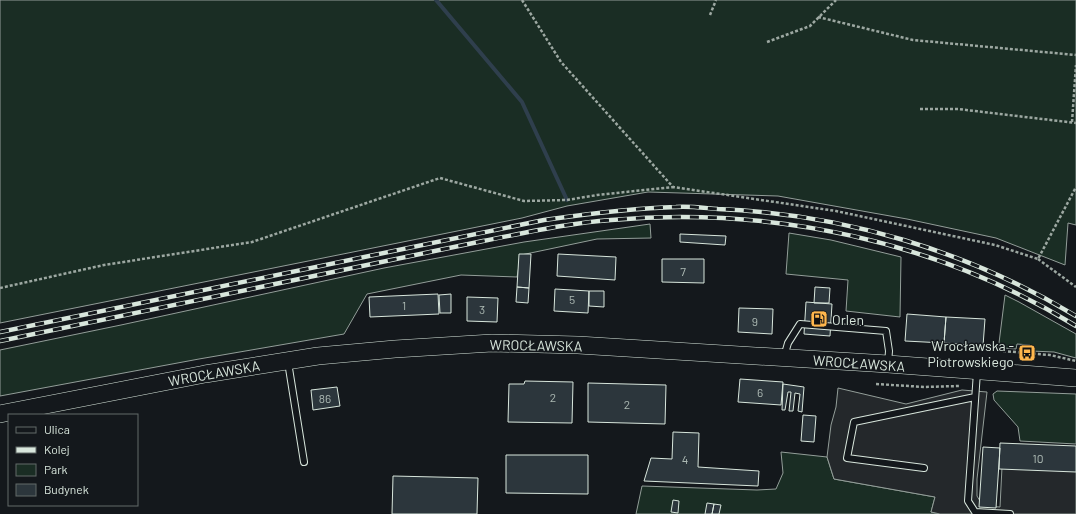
<svg xmlns="http://www.w3.org/2000/svg" width="1076" height="514" viewBox="0 0 1076 514" font-family="Barlow,sans-serif">
<style>
.green{fill:#1a2d24;stroke:#939e99}
.parking{fill:#24282b;stroke:#939e99}
.lines{fill:none;stroke-linecap:round;stroke-linejoin:round}
.stream{stroke:#2f3f4d;stroke-width:4}
.building{fill:#2c363c;stroke:#d8e6dc}
.lane-casing{stroke:#d8e6dc;stroke-width:8}
.secondary-casing{stroke:#d8e6dc;stroke-width:18}
.path{stroke:#9da8a2;stroke-width:2.5;stroke-dasharray:3 2;stroke-linecap:butt}
.lane{stroke:#14181c;stroke-width:6}
.secondary{stroke:#14181c;stroke-width:17}
.rail-casing{stroke:#d8e6dc;stroke-width:4.5}
.rail{stroke:#14181c;stroke-width:3;stroke-dasharray:9;stroke-linecap:butt}
.labels{text-anchor:middle;dominant-baseline:central;stroke-width:3;stroke-linejoin:round;paint-order:stroke}
.number-label{font-size:12px;fill:#adbab4}
.poi-label{font-size:14px;fill:#d8e6dc;stroke:#14181c;text-anchor:start}
.street-label{font-size:14px;fill:#d8e6dc;stroke:#14181c}
</style>
<rect width="100%" height="100%" fill="#14181c"/>
<!-- green -->
<path class="green" d="M0,0H1076V225L1068,223L1065,265L996,238L907,219L778,196L648,192L567,206L522,218L0,323Z
M650,224L651,238L597,239L521,255L517,277L461,275L367,294L344,334L199,359L0,396V350L121,325L384,268L524,242Z
M789,233L831,240L901,257L900,317L846,311L848,280L786,274Z
M1005,295L1019,302L1076,334V358L1054,352L1031,351L1030,345L1017,344L1016,349L1004,348L998,351Z
M997,391L1076,394V444L1020,441L1018,427L994,400L993,394Z
M781,452L827,457L834,479L935,497L931,512L940,514H636L642,486L757,490L776,489L783,473Z"/>
<!-- parking -->
<path class="parking" d="M838,388L906,404L962,390L987,392L977,479V496L983,506L1000,507L1002,467L1076,471V514H940L931,512L935,497L834,479L827,457L831,425L836,407Z"/>
<g class="lines">
<!-- stream -->
<path class="stream" d="M436,0L522,102L567,200"/>
</g>
<!-- building -->
<path class="building" d="M680,234L726,236L725,245L680,242Z
M519,254H531L529,288L517,287Z
M558,254L616,257L615,280L557,276Z
M662,259H704V283L662,282Z
M517,287L529,288L528,303L516,302Z
M815,287L830,288L829,303H814Z
M555,289L589,291L588,313L554,311Z
M589,291H604V307L589,306Z
M438,294L439,314L370,317L369,297Z
M451,294V313H440L439,295Z
M467,297L498,298L497,322L467,321Z
M806,302L832,304L830,336L804,334Z
M739,308L773,309L772,334L738,332Z
M907,314L946,317L944,343L905,341Z
M946,317L985,319L983,346L944,343Z
M740,379L783,382L781,405L738,402Z
M525,381L573,382L572,423L508,422L509,384H524Z
M588,383L666,385L665,424L588,422Z
M783,384L804,387L802,412L798,411L800,394L795,393L793,411H789L791,392H788L785,410H782Z
M337,387L340,406L313,410L311,390Z
M803,415L816,416L814,442L801,441Z
M673,432L699,433L698,467L759,471L758,486L644,481L651,458L672,459Z
M1000,443L1076,446V472L999,469Z
M983,447L1000,448L996,508L979,507Z
M506,455H588V494L506,493Z
M393,476L478,478L477,514H392Z
M673,500L679,501L678,513L671,512Z
M707,503L714,504L712,514H705Z
M714,504L721,505L719,514H712Z"/>
<g class="lines">
<!-- lane casing -->
<g class="lane-casing">
<path id="lane" d="M784,357L788,343L800,324L886,331L889,351L888,363
M288,362L304,462
M977,372L968,501L975,512L1010,514
M924,468L847,458L854,422L975,397"/>
</g>
<!-- secondary casing -->
<g class="secondary-casing">
<path id="secondary" d="M0,414L205,374L318,356L395,349L492,343L578,345L888,364L1076,378"/>
</g>
<!-- path -->
<path class="path" d="M522,0L561,62L673,187L836,211L995,245L1038,259L1076,187
M710,15L716,0
M818,17L913,40L1076,55
M767,42L810,26L836,0
M920,109H958L1076,123
M1072,122L1076,65
M1038,259L1076,287
M0,288L104,265L252,242L440,178L524,201L567,200L597,195L673,187
M1003,351L1050,355L1076,361
M876,384L924,387L959,386"/>
<!-- lane -->
<use href="#lane" class="lane"/>
<!-- secondary -->
<use href="#secondary" class="secondary"/>
<!-- rail casing -->
<g class="rail-casing">
<path id="rail" d="M0,332L544,220C587,214 632,208 676,207C690,206 704,208 718,209C844,214 968,251 1076,316
M0,341L483,241C525,233 568,223 611,220C772,206 938,241 1076,326"/>
</g>
<!-- rail -->
<use href="#rail" class="rail"/>
</g>
<!-- icons -->
<defs>
<g id="fuel-square" transform="scale(0.9)"><rect x="-9" y="-9" width="18" height="18" rx="4" fill="#ffb74d" stroke="#14181c"/><path d="M-5.5-6h7V0h2V4h1.3V-2.5L3-4.5l.8-.8L6-3V5H2.5V1h-1V6h-7ZM-4.2-4.7v3.2H.2V-4.7Z" fill="#111"/></g>
<g id="bus-square" transform="scale(0.9)"><rect x="-9" y="-9" width="18" height="18" rx="4" fill="#ffb74d" stroke="#14181c"/><path d="M-5-6H5V4H4V6H2V4H-2V6H-4V4H-5ZM-3.5-4V0h7V-4ZM-3.5 1.2v1.5H-2V1.2ZM2 1.2v1.5H3.5V1.2Z" fill="#111"/></g>
</defs>
<g fill-rule="evenodd">
<use href="#fuel-square" x="819" y="319"/>
<use href="#bus-square" x="1027" y="353"/>
</g>
<g class="labels">
<!-- number labels -->
<g class="number-label">
<text x="683" y="271">7</text>
<text x="572" y="299">5</text>
<text x="404" y="305">1</text>
<text x="482" y="309">3</text>
<text x="755" y="321">9</text>
<text x="760" y="392">6</text>
<text x="553" y="397">2</text>
<text x="325" y="398">86</text>
<text x="627" y="404">2</text>
<text x="1038" y="458">10</text>
<text x="685" y="459">4</text>
</g>
<!-- poi labels -->
<g class="poi-label">
<text x="832" y="319">Orlen</text>
<text x="1014" y="345" text-anchor="end">Wrocławska -<tspan x="1014" dy="16">Piotrowskiego</tspan></text>
</g>
<!-- street labels -->
<g class="street-label">
<text transform="translate(536 345) rotate(1)">WROCŁAWSKA</text>
<text transform="translate(859 363) rotate(4)">WROCŁAWSKA</text>
<text transform="translate(214 373) rotate(-10)">WROCŁAWSKA</text>
</g>
</g>
<!-- legend -->
<rect x="8" y="414" width="130" height="92" fill="#14181c" stroke="#626a69"/>
<rect x="16" y="427" width="20" height="6" fill="#14181c" stroke="#626a69"/>
<text x="44" y="434" font-size="12" fill="#d8e6dc">Ulica</text>
<rect x="16" y="447" width="20" height="6" fill="#d8e6dc" stroke="#626a69"/>
<text x="44" y="454" font-size="12" fill="#d8e6dc">Kolej</text>
<rect x="16" y="464" width="20" height="12" fill="#1a2d24" stroke="#626a69"/>
<text x="44" y="474" font-size="12" fill="#d8e6dc">Park</text>
<rect x="16" y="484" width="20" height="12" fill="#2c363c" stroke="#626a69"/>
<text x="44" y="494" font-size="12" fill="#d8e6dc">Budynek</text>
</svg>
